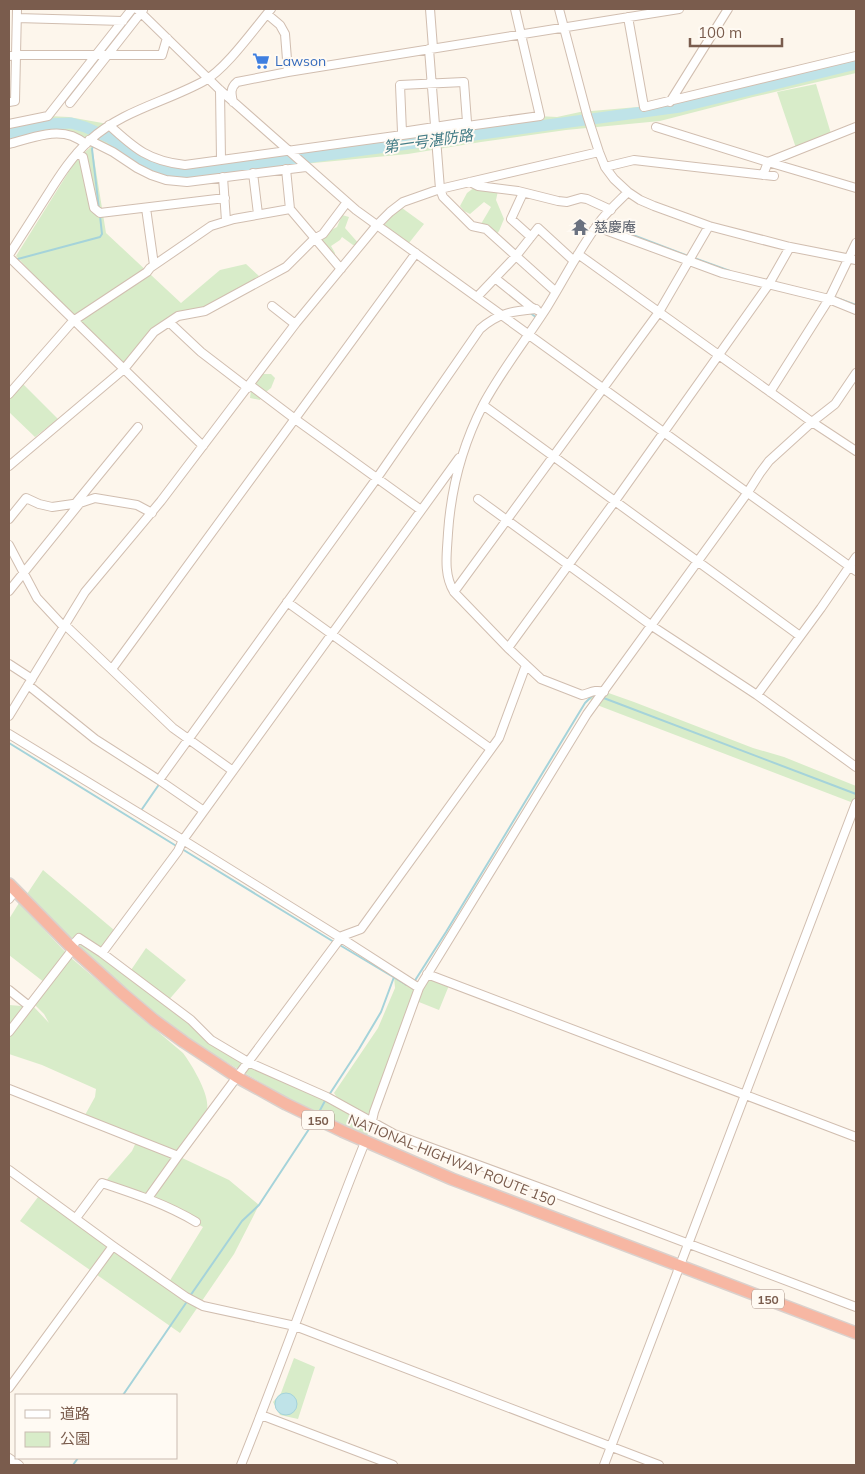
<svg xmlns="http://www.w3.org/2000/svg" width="865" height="1474" viewBox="0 0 865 1474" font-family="Mulish,'Noto Sans JP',sans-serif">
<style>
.green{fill:#d8ecc9}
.water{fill:#bfe3e8;stroke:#a5d3da}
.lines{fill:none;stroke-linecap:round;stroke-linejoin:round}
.stream{stroke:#a5d3da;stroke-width:2}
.river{stroke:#bfe3e8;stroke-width:11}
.minor-casing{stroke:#d1beb0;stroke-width:10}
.highway-casing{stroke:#dad1cd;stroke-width:14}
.minor{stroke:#fff;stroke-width:8}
.highway{stroke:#f7b7a3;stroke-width:11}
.labels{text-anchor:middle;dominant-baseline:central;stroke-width:4;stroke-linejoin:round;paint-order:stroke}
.shield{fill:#fffaf3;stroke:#a28b7f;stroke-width:1}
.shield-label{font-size:12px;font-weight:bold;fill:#7a5c4d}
.shop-label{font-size:14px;fill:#366cbe;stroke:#fffaf3;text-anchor:start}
.worship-label{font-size:14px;fill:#5b616d;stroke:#fffaf3;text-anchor:start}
.street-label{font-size:14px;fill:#7a5c4d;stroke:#fffaf3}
.water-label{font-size:15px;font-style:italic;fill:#437c86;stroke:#fffaf3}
</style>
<rect width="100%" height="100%" fill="#fdf6ec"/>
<!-- green -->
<path class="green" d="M856,56V73L753,97L660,121L566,130L481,142L408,154L303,164L194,181L149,174L64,131L9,144V125L48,116L69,117L108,124L147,155L185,165L538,116L557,117L580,112L649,106Z
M816,84L832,137L796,148L777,92Z
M92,146L106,233L181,303L220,270L246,264L259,276L205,311L178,316L154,332L124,369L73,321L135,280L72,316L16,256L76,160Z
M475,187L498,191L496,200L504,219L499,231L496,235L481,224L491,207L484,202L470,214L464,211L460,206L467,193Z
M402,208L424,224L409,243L384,225L392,216Z
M342,215L349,217L345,228L360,245H353L342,237L340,240L331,246L335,253V260L316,238L337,227Z
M262,374H271L275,378L271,388L262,395L260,400L250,398L252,383Z
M20,381L58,419L35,437L9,412V394Z
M600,690L634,702L753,748L784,757L856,786V804L597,705L585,695Z
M43,870L114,930L97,954L129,973L146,948L186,980L167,1002L211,1040L248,1062L338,1099L334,1093L378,1028L395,988L394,977L417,989L365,1142L342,1131L201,1047L157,1016L77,948L27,894Z
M19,903L70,957L183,1053C192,1065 210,1095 207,1109C206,1117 184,1147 178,1156L229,1180L259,1205L234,1254L180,1333L20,1221L41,1193L169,1282L203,1227L155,1201L103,1184L132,1151L137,1140L85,1115L95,1097L96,1089L42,1065L9,1054V1005L34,1007L49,1023L44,1014L35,1005L49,986L9,955V919Z
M427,974L450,983L439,1010L414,1000Z
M294,1358L315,1367L298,1419L280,1415L273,1402L281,1393Z"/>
<!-- water -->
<path class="water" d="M275 1404a11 11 0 1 1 22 0a11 11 0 1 1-22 0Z"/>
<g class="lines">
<!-- stream -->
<path class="stream" d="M104,52L137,11
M85,75L99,57
M45,124L49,119
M94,144L92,149L99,209
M601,227L604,224L688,256
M694,258L730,271
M14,260L100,237L102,234L100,216
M834,297L856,305
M529,312L537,318
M601,697L856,794
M9,743L178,847
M140,812L160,783
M182,849L334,942
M338,944L405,984L407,985
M414,982L446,932L585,703L592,696H597
M329,1095L359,1049L381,1012L394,977
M318,1114L326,1099
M190,1296L242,1221L259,1205L313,1123
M123,1395L188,1300
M73,1465L78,1458"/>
<!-- river -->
<path class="river" d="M9,134L45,124L71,123L85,127L110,138L142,161L166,172L195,173L680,107L856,64"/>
<!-- minor casing -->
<g class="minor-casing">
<path id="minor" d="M137,9L220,90L356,210L856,571
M430,9L433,48
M559,9L587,115L599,152L605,167L614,179L628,192L640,200L654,206L709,226L790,247L856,260
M267,14L280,25L285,34L288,72L679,9
M628,17L644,107L856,56
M17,18L123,21
M429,49L440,189L443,197L472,226L486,229L556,292
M9,56L17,55H162L167,38
M464,82L467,122L402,132L400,85Z
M220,90L221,160
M9,102L15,101L17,9
M233,102C231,93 230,88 237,82L288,72
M670,102L728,9
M70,103L143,10
M9,124L48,116L132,9
M109,125C135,149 149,161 185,165L540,116L515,9
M656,127L768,162L856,188
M89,140L113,152L137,168L151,175L166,180L187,182L306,167
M9,144C28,139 52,129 72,136C77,138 82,141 86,144
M77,153L83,157L94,208L100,213L225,198
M605,167L634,160L774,176
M286,169L290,209
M253,173L258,214
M763,175L768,162L856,127
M223,177L226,221
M470,182L478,186L518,191L558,201L567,202L581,198L587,199L611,210
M523,193L511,219L531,237
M146,208L154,265
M597,227L722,273L829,299L856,310
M578,254L812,422L856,451
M9,255C22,235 35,214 48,194C60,175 73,155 90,140C123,110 166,102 204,81C226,69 254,29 271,9
M9,257L203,446
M495,278L531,307L537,310
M477,297L516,256L538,228L574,261
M272,306L295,324
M169,322L201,352L248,388
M250,385L295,419L421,510
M770,392L829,299L856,243
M9,394L73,321L147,272L150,268L211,226L234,219L290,209L341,269
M483,405L800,636
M9,466L124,369L154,332L178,316L205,311L286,267L314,239L323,234L347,202
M478,499L652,626L757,695L856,767
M75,504L138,427
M9,519L26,498L39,504L52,507L80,503L95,498L137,505L152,513
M9,545L37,598L64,627
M9,591L80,503
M454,592L659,312L709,226
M287,602L491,749
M65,625L173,728L233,771
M508,648L615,501L769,284L790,247
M9,664L32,679
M112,669L416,253
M28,685L95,739L159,780L204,811
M604,692C595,689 590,693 582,695L541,679L508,648L454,592C443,574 447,553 448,533C451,488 462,446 483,405C501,371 526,340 547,307C565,278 580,247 601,220C609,210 619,201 628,192
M757,695L821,608L856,557
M9,716L85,592L161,501L296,323L377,225L390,212L403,202L440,189L599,152
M9,734L183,840L341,938L419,988L587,714L748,492L760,473L769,461L812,422L835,404L856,373
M159,780L377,478L480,329C498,313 513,311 536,309
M9,899L15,891
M71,947L79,938L102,953L191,1020L211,1040L248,1062L327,1097L394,1134L549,1191L856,1307
M102,953L178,851L183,840L459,458
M427,974L856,1137
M9,990L29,1006
M9,1032L73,949
M9,1089L178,1156
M372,1121L374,1112L419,988
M9,1170L113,1246L186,1297L203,1306L295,1326L659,1465
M148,1198L178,1156L342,936L361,929L499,738L526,665
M76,1218L102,1183C135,1194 166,1204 196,1222
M9,1388L113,1246
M261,1415L393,1465
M9,1458L19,1465
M241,1465C284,1358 322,1249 365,1142
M604,1465L856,803"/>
</g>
<!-- highway casing -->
<g class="highway-casing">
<path id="highway" d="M9,884L73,949L122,993L154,1020L184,1042L237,1077L286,1104L342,1131L452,1179L856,1333"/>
</g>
<!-- minor -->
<use href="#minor" class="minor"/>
<!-- highway -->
<use href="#highway" class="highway"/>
</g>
<!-- icons -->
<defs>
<g id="supermarket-bare" transform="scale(1.35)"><path d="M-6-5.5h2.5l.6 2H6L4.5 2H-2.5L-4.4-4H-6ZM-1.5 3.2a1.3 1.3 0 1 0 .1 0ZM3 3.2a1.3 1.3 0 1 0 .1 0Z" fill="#3f7fe0" stroke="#fffaf3" stroke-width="2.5" paint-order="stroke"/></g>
<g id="temple-bare" transform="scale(1.35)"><path d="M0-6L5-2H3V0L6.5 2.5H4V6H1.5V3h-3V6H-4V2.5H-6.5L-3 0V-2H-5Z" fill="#6b7280" stroke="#fffaf3" stroke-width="2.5" paint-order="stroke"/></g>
</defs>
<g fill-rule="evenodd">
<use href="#supermarket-bare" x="261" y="61"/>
<use href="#temple-bare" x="580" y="227"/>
</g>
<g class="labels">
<!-- shield labels -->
<g class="shield">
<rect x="302" y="1110.5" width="32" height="19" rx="4"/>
<rect x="752" y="1289.5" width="32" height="19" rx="4"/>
</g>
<g class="shield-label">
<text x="318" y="1120">150</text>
<text x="768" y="1299">150</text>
</g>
<!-- shop labels -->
<g class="shop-label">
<text x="275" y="61">Lawson</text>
</g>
<!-- worship labels -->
<g class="worship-label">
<text x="594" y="227">慈慶庵</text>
</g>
<!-- street labels -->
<g class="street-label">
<text transform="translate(452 1160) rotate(22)">NATIONAL HIGHWAY ROUTE 150</text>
</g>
<!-- water labels -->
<g class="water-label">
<text transform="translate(428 141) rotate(-8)">第一号湛防路</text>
</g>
</g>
<!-- border -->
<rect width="865" height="1474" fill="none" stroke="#7a5c4d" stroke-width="20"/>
<!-- legend -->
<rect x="15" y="1394" width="162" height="65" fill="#fffaf3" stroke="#cabbb1"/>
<rect x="25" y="1410" width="25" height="8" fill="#ffffff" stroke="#cabbb1"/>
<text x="60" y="1419" font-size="15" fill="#7a5c4d">道路</text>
<rect x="25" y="1432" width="25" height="15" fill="#d8ecc9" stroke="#cabbb1"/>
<text x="60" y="1444" font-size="15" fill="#7a5c4d">公園</text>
<!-- scale -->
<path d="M690 38v8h92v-8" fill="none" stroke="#7a5c4d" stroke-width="2.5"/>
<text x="698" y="38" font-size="15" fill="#7a5c4d" stroke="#fffaf3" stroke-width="4" paint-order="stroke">100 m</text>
</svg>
